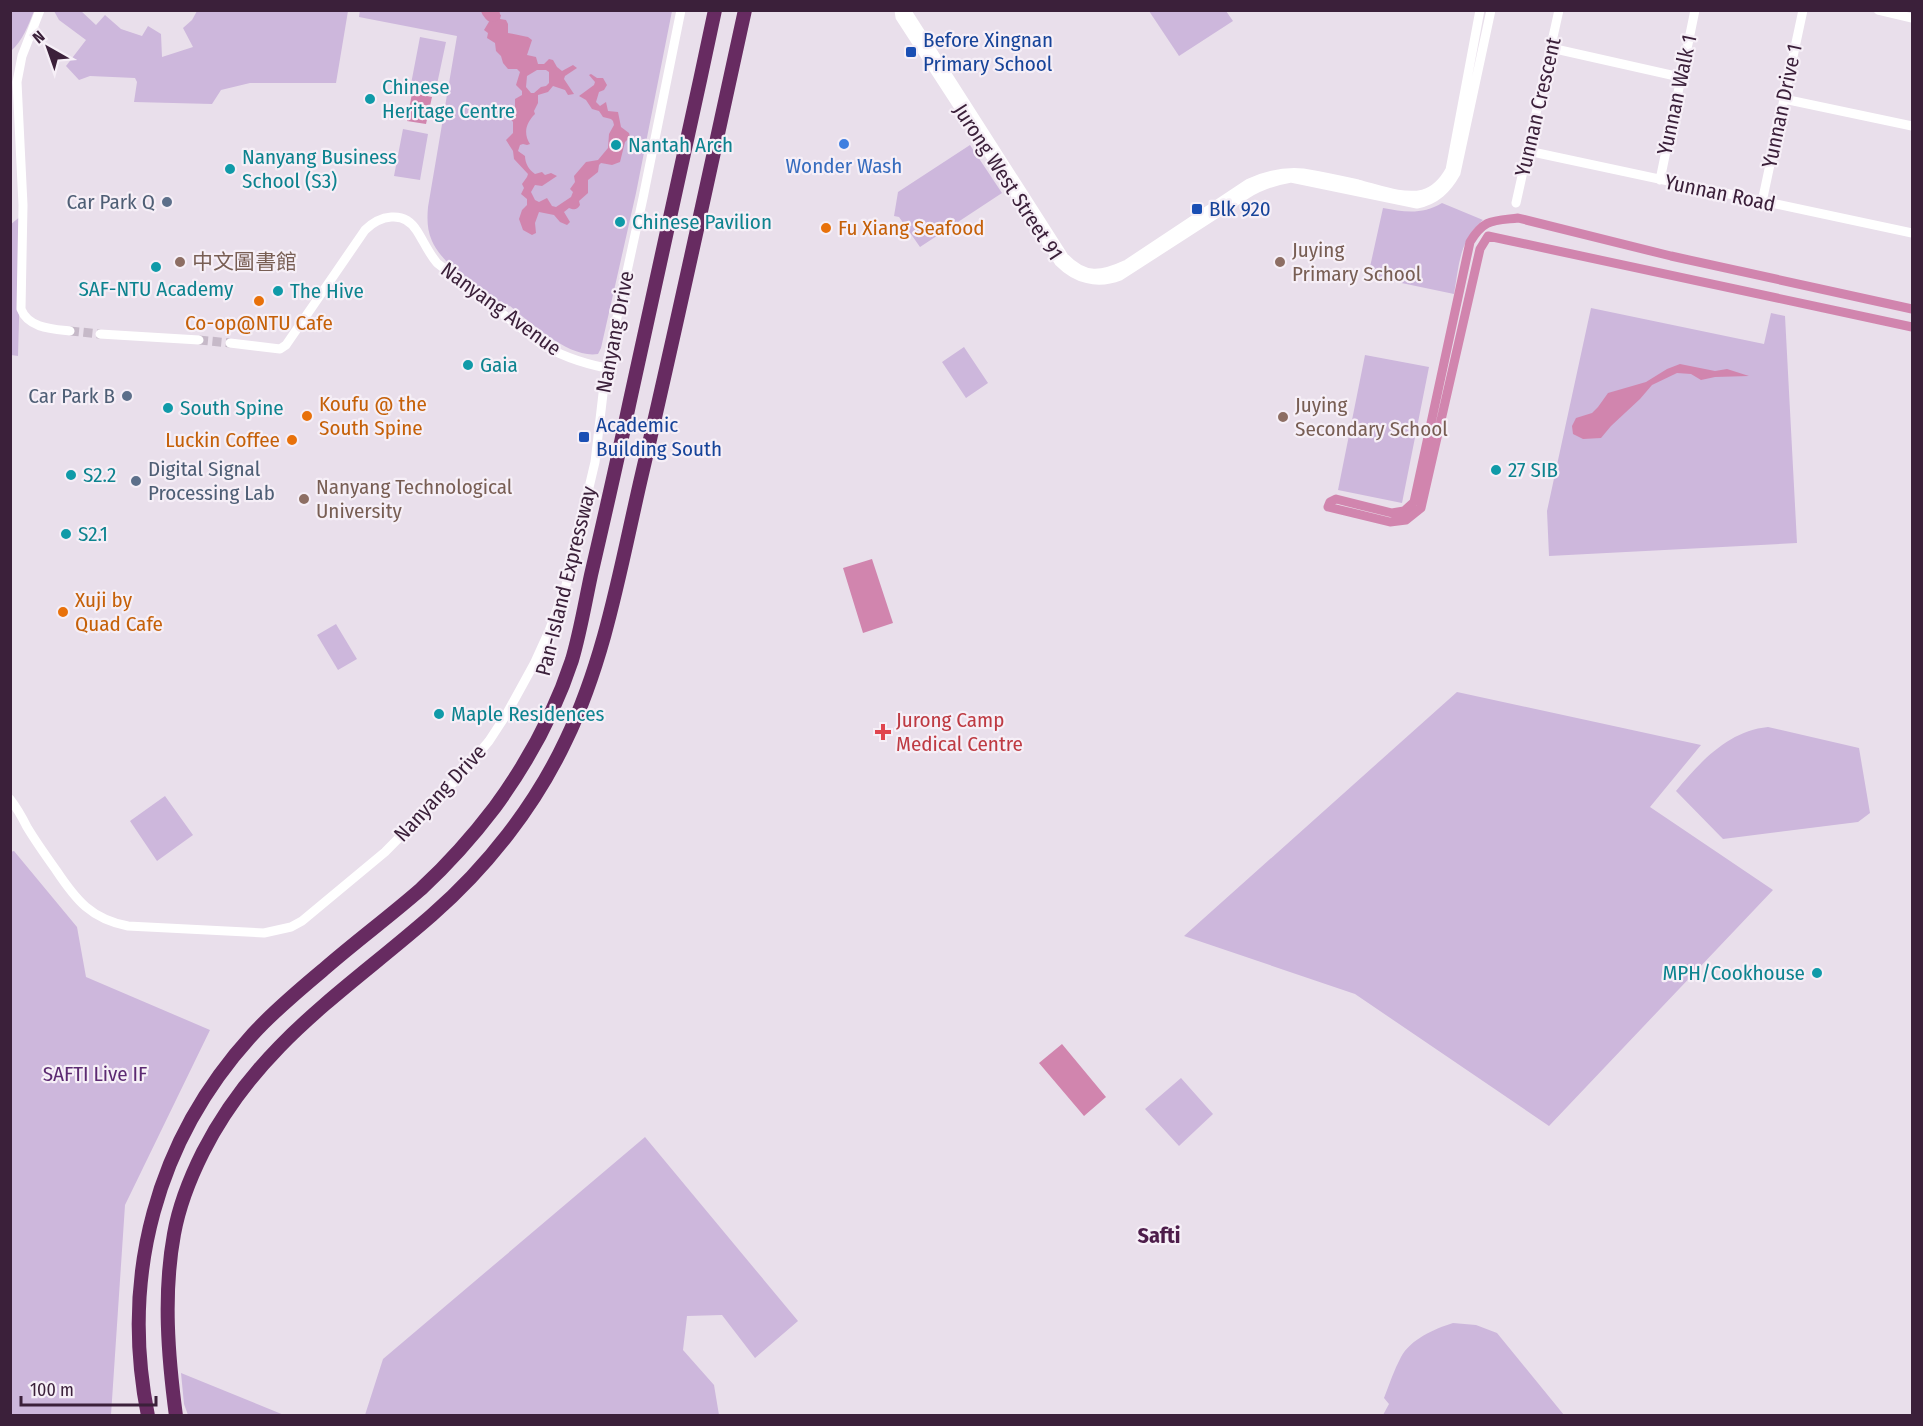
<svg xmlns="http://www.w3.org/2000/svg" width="1923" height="1426" viewBox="0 0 1923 1426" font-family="'Fira Sans Condensed','Noto Sans SC',sans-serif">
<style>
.green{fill:#cdb7dc}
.water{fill:#d185ae;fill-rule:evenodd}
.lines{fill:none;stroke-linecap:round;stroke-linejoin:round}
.canal{stroke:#d185ae;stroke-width:9}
.river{stroke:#d185ae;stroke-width:16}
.minor-tunnel{stroke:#c6b9c8;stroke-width:9;stroke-dasharray:9 4.5;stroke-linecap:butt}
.minor{stroke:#fff;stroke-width:9}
.highway{stroke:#672b61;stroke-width:14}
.transit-dot{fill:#1a4fb4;stroke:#f6eff7;stroke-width:2}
.culture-dot{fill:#0f9aa8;stroke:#f6eff7;stroke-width:2}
.shop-dot{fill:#3f7fe0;stroke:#f6eff7;stroke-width:2}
.service-dot{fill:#5c6f8a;stroke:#f6eff7;stroke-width:2}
.food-dot{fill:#e8710a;stroke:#f6eff7;stroke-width:2}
.education-dot{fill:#8d6e63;stroke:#f6eff7;stroke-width:2}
.health-dot{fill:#e0444e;stroke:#f6eff7;stroke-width:2}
.labels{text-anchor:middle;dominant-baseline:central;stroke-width:4.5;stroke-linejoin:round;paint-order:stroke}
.transit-label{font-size:21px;fill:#164399;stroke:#f6eff7;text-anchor:start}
.culture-label{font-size:21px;fill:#0d838f;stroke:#f6eff7;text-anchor:start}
.street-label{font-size:21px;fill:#3b203a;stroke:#f6eff7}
.shop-label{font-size:21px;fill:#366cbe;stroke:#f6eff7}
.service-label{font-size:21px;fill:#4e5e75;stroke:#f6eff7;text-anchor:end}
.food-label{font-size:21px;fill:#c56008;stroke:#f6eff7;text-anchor:start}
.education-label{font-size:21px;fill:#785e54;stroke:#f6eff7;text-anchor:start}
.health-label{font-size:21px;fill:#be3a42;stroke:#f6eff7;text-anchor:start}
.park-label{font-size:21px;fill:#5c2a72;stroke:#f6eff7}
.neighbourhood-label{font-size:22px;font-weight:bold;fill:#4d1c4a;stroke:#f6eff7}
</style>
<rect width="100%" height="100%" fill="#e9dfeb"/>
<!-- green -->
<path class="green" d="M11,10L34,11C28,26 23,40 11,51Z
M360,10L672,11L636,193L601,348L598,354C570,359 531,323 510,306L506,307C484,290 443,267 432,241C427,230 427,219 428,207L457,36L359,17Z
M54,11H81L96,25L105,15L121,29L142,36L148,26L161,34L162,57L193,47L183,28L192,20L197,11H348L336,83H250L221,90L212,104L134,102L137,82L135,78L90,76L79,80L66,66L86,40L59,20Z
M1149,11H1226L1233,21L1179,56Z
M420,37L446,42L436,89L411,84Z
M403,129L428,134L420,180L394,176Z
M970,145L1002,193L920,247L899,217L894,216L898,192Z
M1442,203L1483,220C1459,240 1459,266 1454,294L1368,276L1383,208C1404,212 1422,215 1442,203Z
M22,215L18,356L11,355L10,225Z
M1591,308L1764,344L1771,313L1785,316L1797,543L1549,556L1547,511Z
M964,347L988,383L966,398L942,362Z
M1365,355L1429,367L1402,503L1338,490Z
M336,624L357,659L338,670L317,635Z
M1457,692L1701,745L1650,807L1773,890L1549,1126L1355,994L1184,936Z
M1768,727L1859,748L1870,813L1858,822L1723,839L1676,791C1700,762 1728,731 1768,727Z
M165,796L193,835L157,861L130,821Z
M14,851L77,927L86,977L210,1030L125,1205L111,1415H11L10,852Z
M1181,1078L1213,1114L1179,1146L1145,1109Z
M645,1137L798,1321L755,1358L722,1315L687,1316L683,1350L714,1385L719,1415H365L383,1359Z
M1453,1323L1476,1325L1497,1333L1564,1415H1383L1389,1404L1384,1398C1389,1385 1394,1370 1401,1357C1411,1339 1434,1329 1453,1323Z
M181,1373L284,1415H188L184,1404Z"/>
<!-- water -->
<path class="water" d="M496,12L501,15L500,19L506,20L508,24V33C516,34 521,36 528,37L532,40L527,55L536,57L538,64H544L549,59L553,60L557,67L562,71L573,65L577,68L565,76L564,79L574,94L568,95L565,90L553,86L548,92L538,95V103L534,111L535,114C526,123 523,133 530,144L527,145L523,144L520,145L518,151L525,156C525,163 529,170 535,174L542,172L545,175L551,173L557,176L542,186L535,185L531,192L535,200L539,202L547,198L552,206L556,207L571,197L573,192L570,189L575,182L574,176L586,162L598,160L608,148L609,134L614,125L613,121L611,119L603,117L599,111L592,109L586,100L579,96L594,85L595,82L589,75L591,74L597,78H603L607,85L604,90L599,92L596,102L600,106L606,102L608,111L618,112L621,127L629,133L630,137L625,142L620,162L612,165L601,163L599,165L598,172L588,180V193L579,201L580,205C577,210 574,210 569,208L564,212L570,222L567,225L560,222L554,215L539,212L535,223L536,233L532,235L523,230L519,219L522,210L527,205V199L521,194L524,188L522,184L527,177L528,174L514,159L513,151L506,140L513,133V122L511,119L515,106V99L522,95V91L516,85L520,72L517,69H508L503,63L501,56L496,51L495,43L487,38L488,33L484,30L490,20L488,15ZM537,70H546L549,72V83L546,86L541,87L534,93H531L526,87L527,76Z
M412,93L432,97L426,124L407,121Z
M1680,364L1715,371L1727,369L1749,376L1715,377L1701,380L1691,374L1677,373L1652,385L1640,399L1611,426L1601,438L1583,439L1573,434L1572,426L1576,418L1592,413L1598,407L1608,393L1646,382L1667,369Z
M872,559L893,623L863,633L843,568Z
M1062,1044L1106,1097L1084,1116L1039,1063Z"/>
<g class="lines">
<!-- canal -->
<path class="canal" d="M1912,309L1671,256L1518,218C1492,221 1484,219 1470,242L1414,502L1404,511L1392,513L1336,499L1330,502L1328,507L1390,522L1406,520L1421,508L1480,249L1488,236L1912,327"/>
<!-- river -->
<path class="river" d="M489,10L492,14"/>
<!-- minor-tunnel -->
<path class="minor-tunnel" d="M70,331L100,334
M199,340L230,343"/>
<!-- minor -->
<path class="minor" d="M40,10L22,56L17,82L23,205L21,309C28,328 52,329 70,331
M899,10L900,17L1059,262C1076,279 1097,285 1120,276L1247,194C1261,185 1274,181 1291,178L1417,204C1436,200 1447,189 1456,173L1491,10
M906,10L1064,257C1085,279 1101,276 1127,264L1249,183C1267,175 1284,171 1303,173C1321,176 1340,180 1358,184C1378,189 1403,199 1423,194C1435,191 1444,181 1450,170L1480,10
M1878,10L1912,18
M1551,48L1680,77
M1784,99L1912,126
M1528,151L1912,233
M1660,180L1695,10
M1762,202L1803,10
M1516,203L1559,10
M100,334L199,340
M230,343L280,349L286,345L365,230C379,216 404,209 417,231C424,242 428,252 437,263L540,343C560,356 582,363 606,368
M10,799C17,808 22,817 27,827C36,842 46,856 56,870C76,900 91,919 128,926L264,933L291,927L302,921L385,852L458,778L489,741L506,715L534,664L549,631L566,585L595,462L606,368L643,198L681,10"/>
<!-- highway -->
<path class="highway" d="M148,1416C120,1276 156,1140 253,1034C274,1011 299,990 323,970C355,942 389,917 421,889C448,864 473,836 495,807C527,763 555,712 572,660C580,633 585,603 591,575C604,519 617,462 629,405C658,274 687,142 715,10
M176,1416C168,1356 163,1294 174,1234C179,1206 190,1178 203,1152C258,1044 344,992 432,915C487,867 535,806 566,740C606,657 621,564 642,474C678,320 711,165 745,10"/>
</g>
<!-- markers -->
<g class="transit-dot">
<rect x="905" y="46" width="12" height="12" rx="3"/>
<rect x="1191" y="203" width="12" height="12" rx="3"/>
<rect x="578" y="431" width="12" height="12" rx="3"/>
</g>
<g class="culture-dot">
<circle cx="370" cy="99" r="6"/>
<circle cx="616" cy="145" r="6"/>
<circle cx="230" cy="169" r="6"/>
<circle cx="620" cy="222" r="6"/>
<circle cx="156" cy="267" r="6"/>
<circle cx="278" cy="291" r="6"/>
<circle cx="468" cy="365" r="6"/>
<circle cx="168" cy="408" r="6"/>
<circle cx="1496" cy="470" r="6"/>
<circle cx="71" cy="475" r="6"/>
<circle cx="66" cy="534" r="6"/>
<circle cx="439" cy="714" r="6"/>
<circle cx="1817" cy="973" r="6"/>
</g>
<circle class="shop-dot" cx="844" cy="144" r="6"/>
<g class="service-dot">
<circle cx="167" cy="202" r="6"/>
<circle cx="127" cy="396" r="6"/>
<circle cx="136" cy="481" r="6"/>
</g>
<g class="food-dot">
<circle cx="826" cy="228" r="6"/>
<circle cx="259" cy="301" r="6"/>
<circle cx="307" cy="416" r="6"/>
<circle cx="292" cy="440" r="6"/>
<circle cx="63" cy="612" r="6"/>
</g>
<g class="education-dot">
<circle cx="180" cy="262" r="6"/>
<circle cx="1280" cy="262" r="6"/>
<circle cx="1283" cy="417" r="6"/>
<circle cx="304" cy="499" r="6"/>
</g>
<path class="health-dot" d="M880 723h6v6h6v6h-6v6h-6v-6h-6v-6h6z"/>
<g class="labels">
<!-- transit labels -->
<g class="transit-label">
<text x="923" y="40">Before Xingnan<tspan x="923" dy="24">Primary School</tspan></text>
<text x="1209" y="209">Blk 920</text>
<text x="596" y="425">Academic<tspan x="596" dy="24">Building South</tspan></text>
</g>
<!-- culture labels -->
<g class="culture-label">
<text x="382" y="87">Chinese<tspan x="382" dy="24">Heritage Centre</tspan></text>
<text x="628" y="145">Nantah Arch</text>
<text x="242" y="157">Nanyang Business<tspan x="242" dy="24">School (S3)</tspan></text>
<text x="632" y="222">Chinese Pavilion</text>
<text x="156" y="289" text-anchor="middle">SAF-NTU Academy</text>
<text x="290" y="291">The Hive</text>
<text x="480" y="365">Gaia</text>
<text x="180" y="408">South Spine</text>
<text x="1508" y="470">27 SIB</text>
<text x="83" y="475">S2.2</text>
<text x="78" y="534">S2.1</text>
<text x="451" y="714">Maple Residences</text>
<text x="1805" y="973" text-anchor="end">MPH/Cookhouse</text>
</g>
<!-- street labels -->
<g class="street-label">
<text transform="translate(1677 95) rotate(-78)">Yunnan Walk 1</text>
<text transform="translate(1782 106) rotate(-78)">Yunnan Drive 1</text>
<text transform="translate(1538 107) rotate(-77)">Yunnan Crescent</text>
<text transform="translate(1008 182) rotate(57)">Jurong West Street 91</text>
<text transform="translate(1720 193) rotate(12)">Yunnan Road</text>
<text transform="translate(501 309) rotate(36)">Nanyang Avenue</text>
<text transform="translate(615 332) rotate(-79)">Nanyang Drive</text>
<text transform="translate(566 581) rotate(-76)">Pan-Island Expressway</text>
<text transform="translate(440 793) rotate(-47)">Nanyang Drive</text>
</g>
<!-- shop labels -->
<g class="shop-label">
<text x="844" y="166">Wonder Wash</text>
</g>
<!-- service labels -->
<g class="service-label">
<text x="155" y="202">Car Park Q</text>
<text x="115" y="396">Car Park B</text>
<text x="148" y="469" text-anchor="start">Digital Signal<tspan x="148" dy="24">Processing Lab</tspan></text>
</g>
<!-- food labels -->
<g class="food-label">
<text x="838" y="228">Fu Xiang Seafood</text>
<text x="259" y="323" text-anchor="middle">Co-op@NTU Cafe</text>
<text x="319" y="404">Koufu @ the<tspan x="319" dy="24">South Spine</tspan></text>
<text x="280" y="440" text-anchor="end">Luckin Coffee</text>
<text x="75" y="600">Xuji by<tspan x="75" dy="24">Quad Cafe</tspan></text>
</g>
<!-- education labels -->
<g class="education-label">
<text x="1292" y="250">Juying<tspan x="1292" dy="24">Primary School</tspan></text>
<text x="192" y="262">中文圖書館</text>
<text x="1295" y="405">Juying<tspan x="1295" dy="24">Secondary School</tspan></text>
<text x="316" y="487">Nanyang Technological<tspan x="316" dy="24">University</tspan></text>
</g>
<!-- health labels -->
<g class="health-label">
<text x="896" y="720">Jurong Camp<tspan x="896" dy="24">Medical Centre</tspan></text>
</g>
<!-- park labels -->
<g class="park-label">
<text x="95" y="1074">SAFTI Live IF</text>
</g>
<!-- neighbourhood labels -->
<g class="neighbourhood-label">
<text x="1159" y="1235">Safti</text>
</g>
</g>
<!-- border -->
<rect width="1923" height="1426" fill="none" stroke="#3b203a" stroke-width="24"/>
<!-- north arrow -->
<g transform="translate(48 48) rotate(320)" stroke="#f6eff7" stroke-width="4.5" paint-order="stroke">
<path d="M0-4.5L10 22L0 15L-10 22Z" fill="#3b203a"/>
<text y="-9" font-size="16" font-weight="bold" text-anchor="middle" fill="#3b203a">N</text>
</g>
<!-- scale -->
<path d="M21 1396v9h135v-9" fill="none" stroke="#3b203a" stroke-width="3"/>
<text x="30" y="1396" font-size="18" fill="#3b203a" stroke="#f6eff7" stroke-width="4.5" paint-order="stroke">100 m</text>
</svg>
